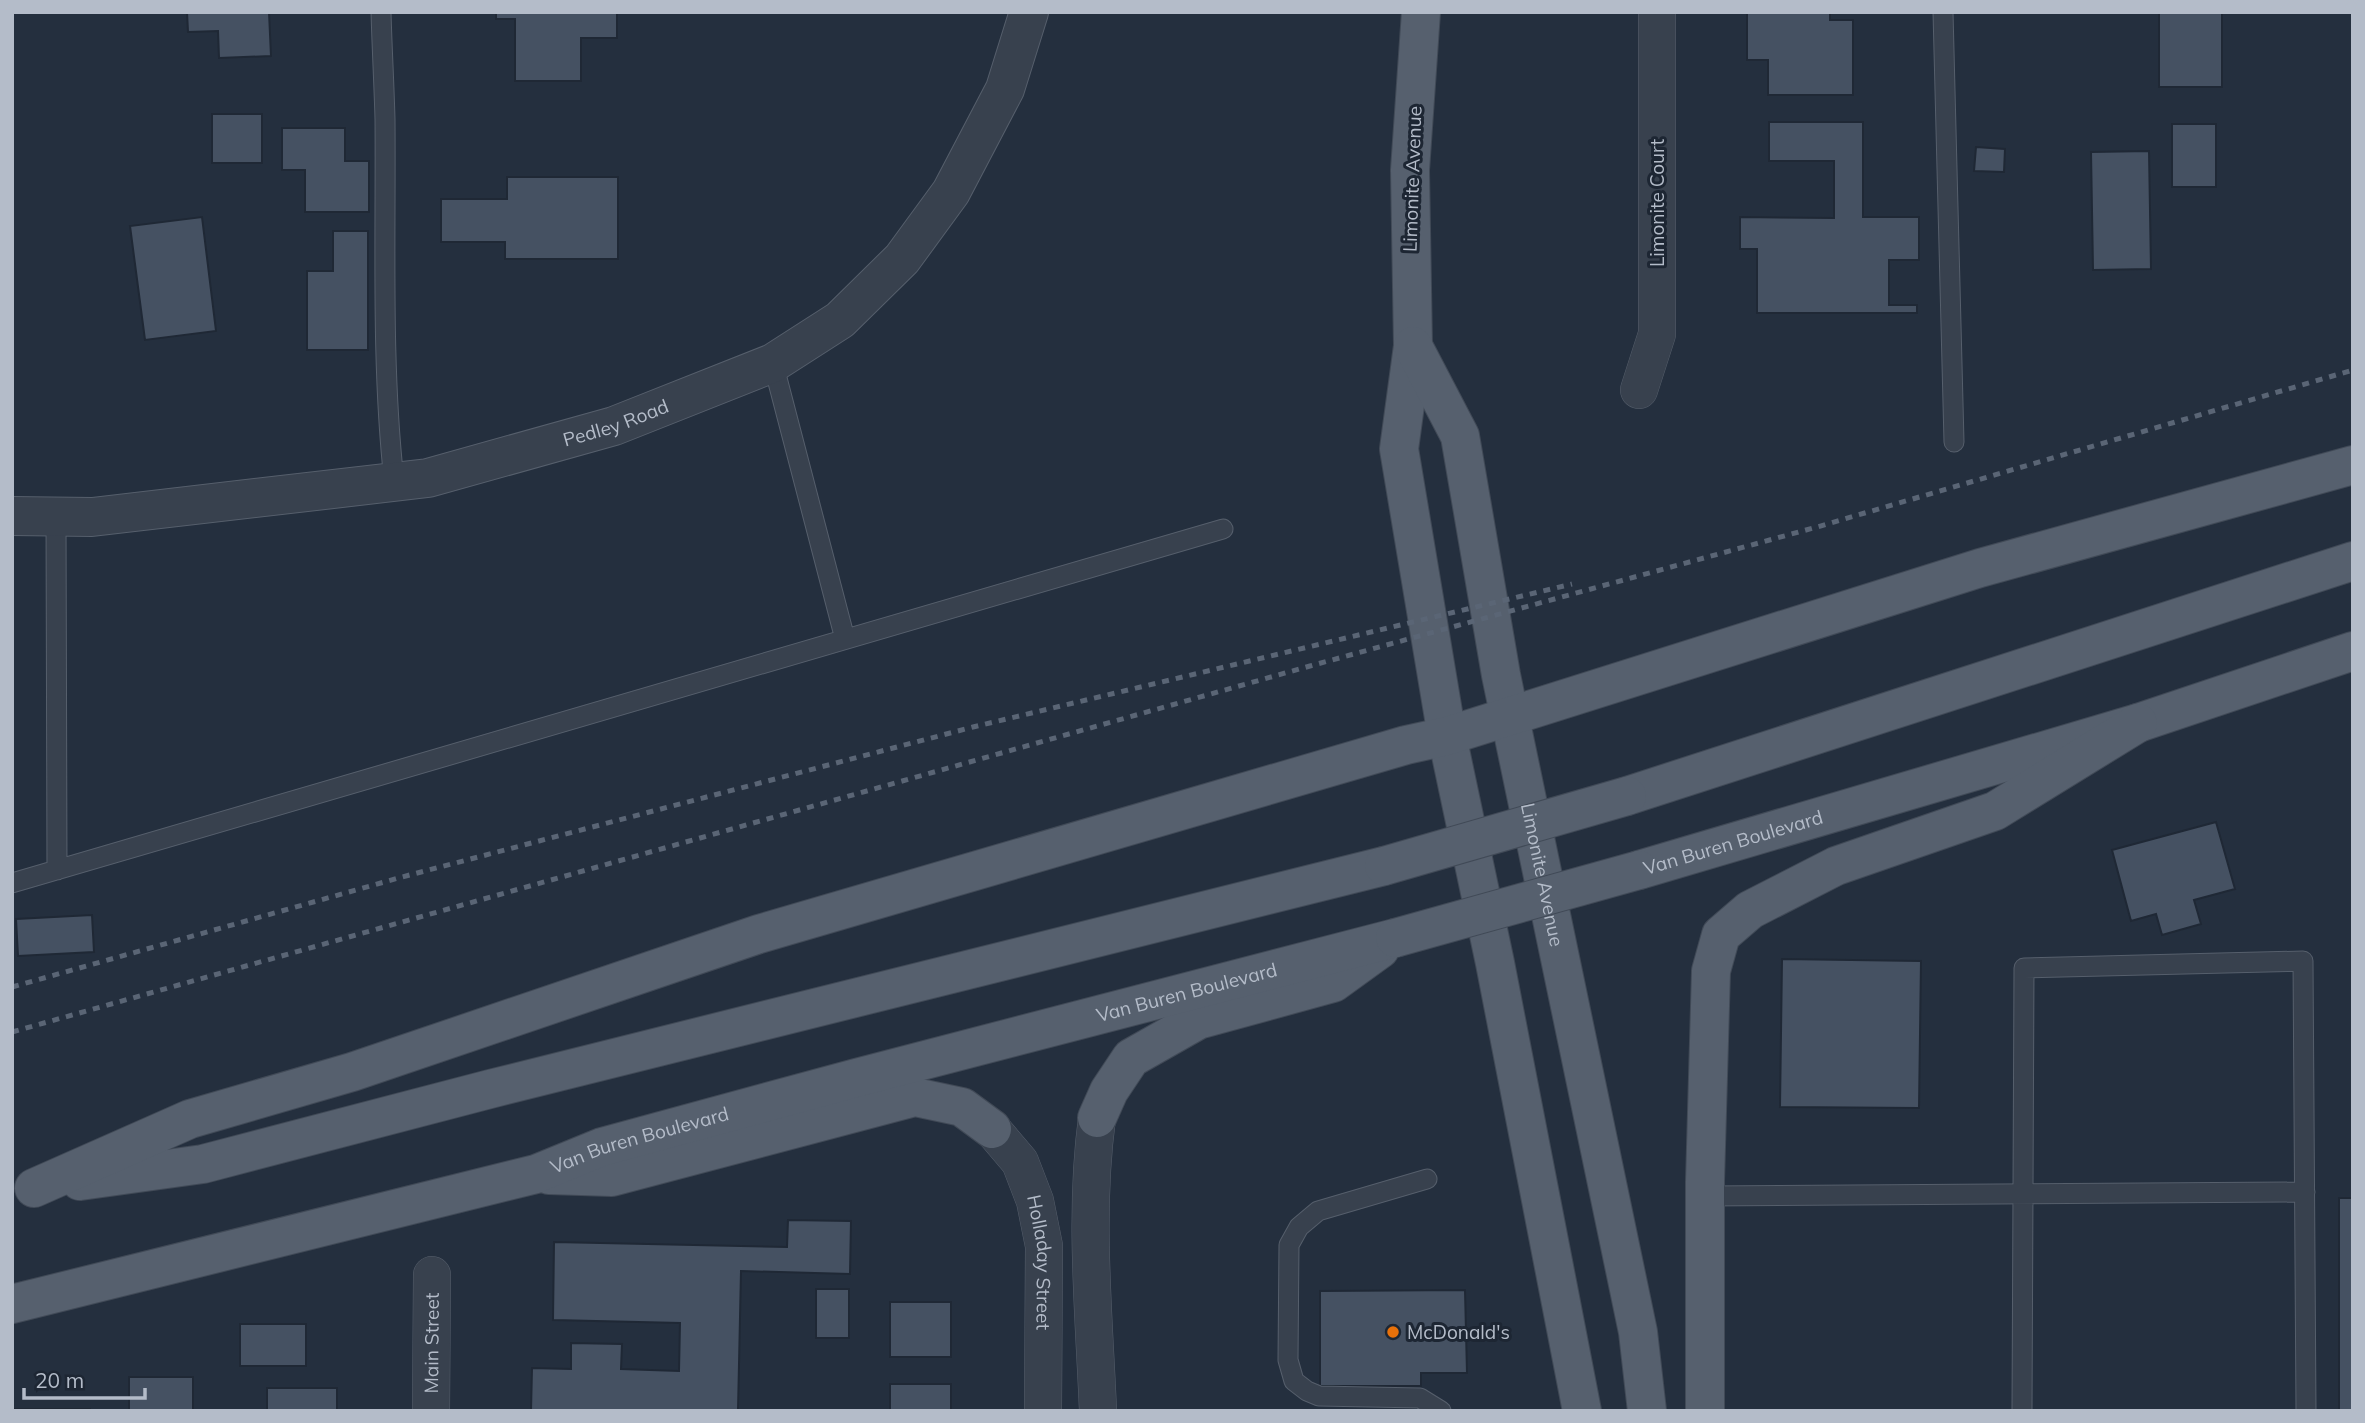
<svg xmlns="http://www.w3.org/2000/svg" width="2365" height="1423" viewBox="0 0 2365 1423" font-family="Mulish,sans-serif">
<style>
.building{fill:#455162;stroke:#1f2835;stroke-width:2}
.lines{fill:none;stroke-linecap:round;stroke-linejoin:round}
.service-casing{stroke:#565f6c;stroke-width:21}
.minor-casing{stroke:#565f6c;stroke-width:38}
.tertiary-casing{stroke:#565f6c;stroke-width:40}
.primary-casing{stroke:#414a57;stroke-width:40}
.service{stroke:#38414e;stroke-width:19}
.minor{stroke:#38414e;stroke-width:37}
.tertiary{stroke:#38414e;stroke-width:38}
.primary{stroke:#56606e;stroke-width:38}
.rail{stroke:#5a6575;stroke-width:5;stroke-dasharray:7 7;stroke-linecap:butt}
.primary-bridge-casing{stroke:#414a57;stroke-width:40;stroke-linecap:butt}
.primary-bridge{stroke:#56606e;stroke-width:38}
.food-dot{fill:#e8710a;stroke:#1d2633;stroke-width:2.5}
.labels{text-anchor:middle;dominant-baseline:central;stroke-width:6;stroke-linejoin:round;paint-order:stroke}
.street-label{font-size:19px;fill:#b4bcc9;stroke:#1d2633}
.poi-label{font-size:19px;fill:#b4bcc9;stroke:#1d2633;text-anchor:start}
</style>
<rect width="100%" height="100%" fill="#242f3e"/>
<!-- building -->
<path class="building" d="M187,12H269L271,56L219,58L218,31L188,32Z
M496,12H617V38H581V81H515V19H496Z
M1747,12H1830V20H1853V95H1768V60H1747Z
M2159,12H2222V87H2159Z
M212,114H262V163H212Z
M1769,122H1863V217H1919V260H1889V305H1917V313H1757V249H1740V217L1834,218V161H1769Z
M2172,124H2216V187H2172Z
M282,128H345V161H369V212H305V170H282Z
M1976,147L2005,149L2004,172L1974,171Z
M2149,151L2151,269L2093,270L2091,152Z
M507,177H618V259H505V242H441V199H507Z
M202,217L216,331L145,340L130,226Z
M333,231H368V350H307V271H333Z
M2216,822L2235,889L2194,900L2201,924L2162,935L2156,914L2131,921L2112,850Z
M92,915L94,952L18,956L16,919Z
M1782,959L1921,961L1919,1108L1780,1107Z
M2339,1198H2353V1411H2339Z
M788,1220L851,1221L850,1274L741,1271L738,1411H531L532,1368L571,1369V1343L622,1344L621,1369L679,1371L680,1323L553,1320L554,1242L787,1247Z
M816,1289H849V1338H816Z
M1465,1290L1467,1373H1421V1386H1320V1291Z
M890,1302H951V1357H890Z
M240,1324H306V1366H240Z
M129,1377H193V1411H129Z
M890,1384H951V1411H890Z
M267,1388H337V1411H267Z
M12,1409H90V1411H12Z"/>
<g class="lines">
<!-- service casing -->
<g class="service-casing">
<path id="service" d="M381,12C382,48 384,83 385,119C386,240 381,361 394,481
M1943,12L1954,442
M773,363L845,639
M56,517L57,870
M12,883L1223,529
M1427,1179L1318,1211L1299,1227L1289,1245L1288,1360L1294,1381L1307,1391L1319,1396L1420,1398L1441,1411
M1705,1196L2305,1192
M2022,1411L2024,968L2303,961L2306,1411"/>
</g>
<!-- minor casing -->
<g class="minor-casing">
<g id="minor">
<path d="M1639,390L1657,334V12"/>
<path d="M1097,1118C1084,1215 1094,1314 1098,1411"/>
<path id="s1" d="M992,1129L1020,1162L1035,1201L1044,1246L1043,1411"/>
<path id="s2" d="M431,1411L432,1275"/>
</g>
</g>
<!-- tertiary casing -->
<g class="tertiary-casing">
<g id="tertiary">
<path id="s3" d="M12,516L92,517L428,478L614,426L773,363L840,320L902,259L951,192L1005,89L1029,12"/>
</g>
</g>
<!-- primary casing -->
<g class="primary-casing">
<g id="primary">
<path d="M1421,12L1410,170L1413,346L1399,449L1447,736L1495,963L1582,1411"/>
<path id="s4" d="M1413,346L1460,436L1501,675L1638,1332L1647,1411"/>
<path d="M1627,796L2353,561"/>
<path id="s5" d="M1639,870L2138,723L2353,651"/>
<path d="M1097,1118L1109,1091L1131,1058L1198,1020L1333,983L1380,949"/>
<path d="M549,1175L612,1177L915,1097L962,1107L992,1129"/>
<path d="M80,1181L203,1164L490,1089L1384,866"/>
<path d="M34,1188L190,1119L352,1072L759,934L1406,745L1447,736L1980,568L2353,465"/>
<path id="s6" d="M12,1304L536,1174L602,1147L856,1078L1395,938"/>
<path d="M1705,1411V1182L1711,971L1721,935L1750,910L1836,866L1995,811L2138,723"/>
</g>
</g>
<!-- service -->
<use href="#service" class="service"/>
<!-- minor -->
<use href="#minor" class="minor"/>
<!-- tertiary -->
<use href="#tertiary" class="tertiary"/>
<!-- primary -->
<use href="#primary" class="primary"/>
<!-- rail -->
<path class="rail" d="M12,987L402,877L973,727L1572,584
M12,1032L1310,666L1817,527L2353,370"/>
<!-- primary-bridge casing -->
<g class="primary-bridge-casing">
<path id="primary-bridge" d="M1384,866L1627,796
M1395,938L1639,870"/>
</g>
<!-- primary-bridge -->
<use href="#primary-bridge" class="primary-bridge"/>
</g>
<!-- markers -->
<circle class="food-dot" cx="1393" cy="1332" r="7"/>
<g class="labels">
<!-- street labels -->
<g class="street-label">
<text transform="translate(1412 179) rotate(-88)">Limonite Avenue</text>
<text transform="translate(1657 203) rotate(-90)">Limonite Court</text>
<text stroke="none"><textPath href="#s3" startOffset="614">Pedley Road</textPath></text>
<text stroke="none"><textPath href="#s5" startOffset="98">Van Buren Boulevard</textPath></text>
<text stroke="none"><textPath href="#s4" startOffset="548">Limonite Avenue</textPath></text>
<text stroke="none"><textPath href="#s6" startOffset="1216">Van Buren Boulevard</textPath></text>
<text stroke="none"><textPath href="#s6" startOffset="649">Van Buren Boulevard</textPath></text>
<text stroke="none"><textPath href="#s1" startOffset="147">Holladay Street</textPath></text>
<text stroke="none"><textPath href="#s2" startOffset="68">Main Street</textPath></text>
</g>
<!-- poi labels -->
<g class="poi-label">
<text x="1407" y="1332">McDonald's</text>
</g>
</g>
<!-- border -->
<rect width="2365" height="1423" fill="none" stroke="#b4bcc9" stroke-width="28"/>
<!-- scale -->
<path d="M24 1388v10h121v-10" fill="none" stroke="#b4bcc9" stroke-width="3.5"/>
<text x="35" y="1388" font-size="21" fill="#b4bcc9" stroke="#1d2633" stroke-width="5" paint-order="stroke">20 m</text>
</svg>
